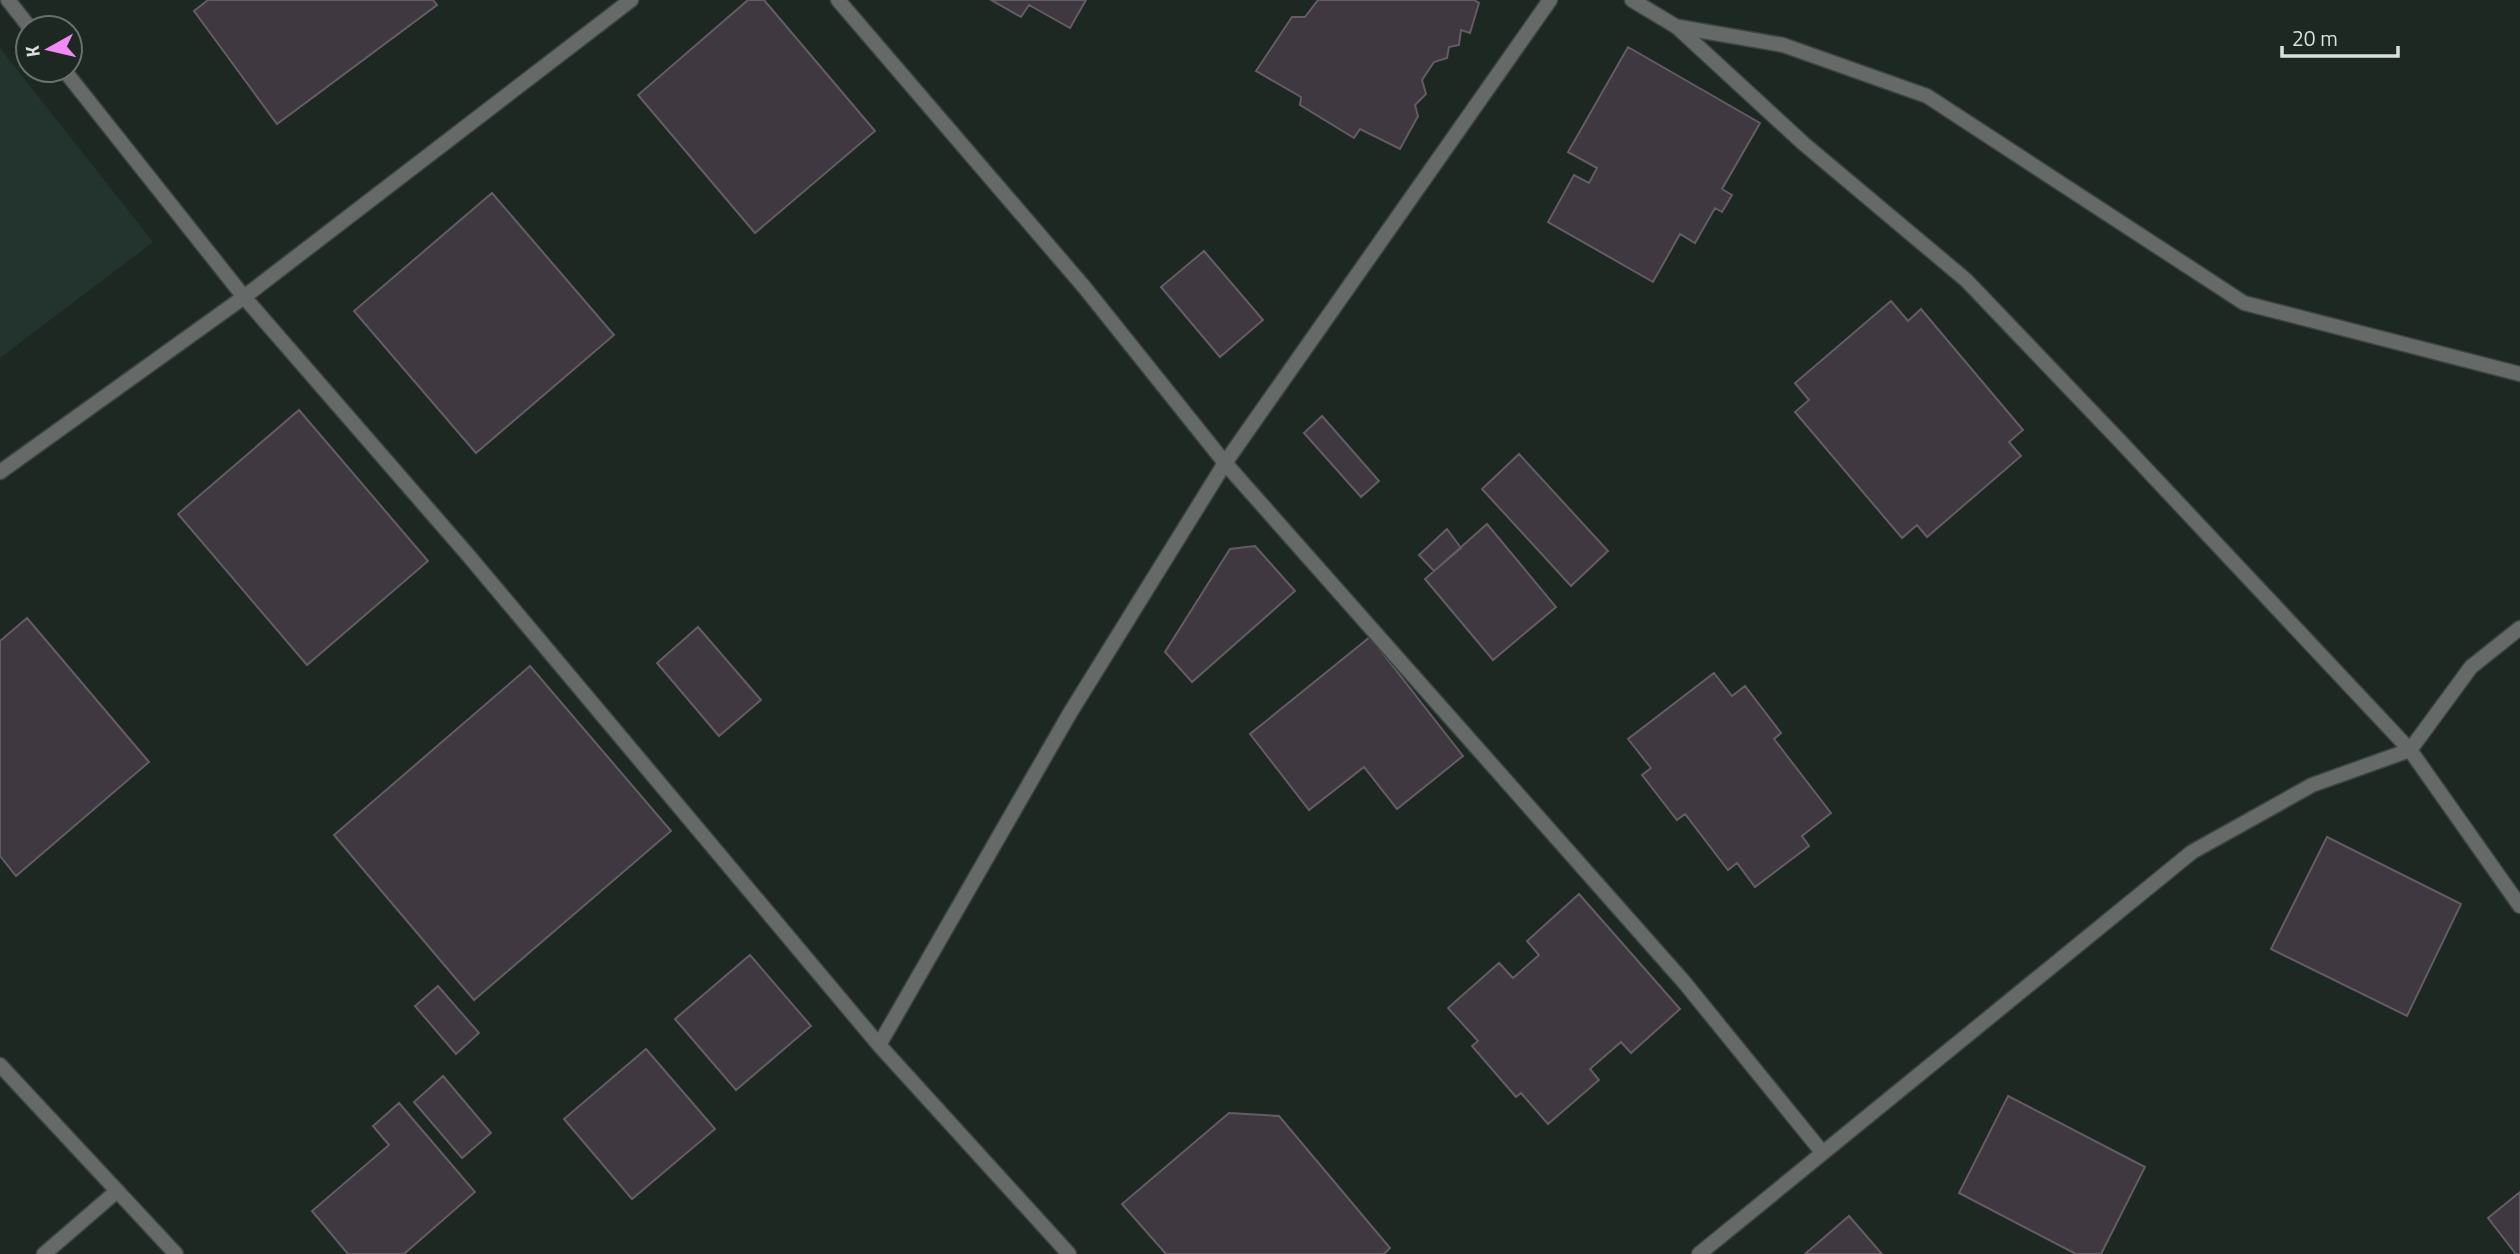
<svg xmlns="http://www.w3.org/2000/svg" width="2520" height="1254" viewBox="0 0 2520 1254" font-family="'Titillium Web',sans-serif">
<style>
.built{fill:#23342e}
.building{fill:#403840;stroke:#645c64;stroke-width:2}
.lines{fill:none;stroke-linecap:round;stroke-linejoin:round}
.minor-casing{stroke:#3b4541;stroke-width:17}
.tertiary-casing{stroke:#3b4541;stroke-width:17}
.minor{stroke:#656a68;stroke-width:14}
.tertiary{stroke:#656a68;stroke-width:14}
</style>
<rect width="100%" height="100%" fill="#1d2823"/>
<!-- built -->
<path class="built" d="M0,48L153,242L0,358Z"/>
<!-- building -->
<path class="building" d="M208,0H433L437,5L277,124L194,11Z
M748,0H764L875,131L755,233L638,95Z
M991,0H1086L1070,28L1029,5L1021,17Z
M1318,0H1474L1479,3L1470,33L1461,30L1459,45L1449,47L1447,58L1434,62L1422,80L1426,94L1415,105L1418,116L1400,149L1360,129L1354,138L1300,105L1301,97L1256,71L1292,17H1305Z
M1628,47L1760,123L1722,189L1732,195L1722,212L1715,208L1695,243L1680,234L1653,282L1548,222L1574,175L1589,183L1597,168L1568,152Z
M492,193L614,335L476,453L354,311Z
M1204,251L1263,320L1220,357L1161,287Z
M1891,301L1908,321L1921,309L2023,430L2009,442L2021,456L1927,537L1917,525L1902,538L1795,412L1809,400L1795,383Z
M299,410L428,561L307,665L178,514Z
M1322,416L1379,481L1361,497L1304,433Z
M1519,454L1608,551L1571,586L1482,489Z
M1487,524L1556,607L1493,660L1425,579Z
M1447,529L1461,548L1434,571L1419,555Z
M1255,546L1295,591L1192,682L1165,652L1230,549Z
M27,618L149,762L16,876L0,856V641Z
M698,627L761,700L719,736L657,663Z
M1370,637L1463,756L1397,809L1364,767L1309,810L1250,734Z
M530,666L671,831L474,1000L334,835Z
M1714,673L1732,696L1745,686L1781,733L1774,739L1831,813L1802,836L1809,846L1755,887L1737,863L1728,870L1685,814L1677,820L1642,775L1651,768L1628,739Z
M2327,837L2461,904L2407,1016L2271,949Z
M1579,894L1680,1009L1631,1053L1621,1042L1590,1069L1599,1080L1548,1124L1521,1093L1516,1097L1472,1046L1478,1041L1448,1008L1499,963L1513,978L1539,955L1527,941Z
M750,955L811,1026L736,1090L675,1019Z
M438,986L479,1033L456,1054L415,1006Z
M646,1049L715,1129L632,1199L564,1119Z
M443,1076L491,1133L462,1158L414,1102Z
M2008,1096L2145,1167L2101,1254H2076L1959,1193Z
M399,1103L475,1192L404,1254H348L312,1211L389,1145L373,1126Z
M1229,1113L1279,1116L1390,1248L1384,1254H1166L1122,1204Z
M2520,1192V1254H2516L2488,1218Z
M1849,1216L1882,1254H1805Z"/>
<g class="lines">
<!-- minor casing -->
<g class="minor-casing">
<path id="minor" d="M8,0L30,28
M838,0L1085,288L1225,463L1684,982L1822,1152
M1677,27L1804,144L1966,280L2119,440L2410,750L2520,906
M1679,27L1783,45L1927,96L2244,303L2520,374
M64,70L244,297L468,555L879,1045L1069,1254
M0,472L244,297L631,0
M879,1045L1070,713L1225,463L1550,0
M44,1254L117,1191
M1699,1254L2192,852L2312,785L2410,750L2471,667L2520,628"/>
</g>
<!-- tertiary casing -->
<g class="tertiary-casing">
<path id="tertiary" d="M1632,0L1677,27
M0,1065L176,1254"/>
</g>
<!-- minor -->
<use href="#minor" class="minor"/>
<!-- tertiary -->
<use href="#tertiary" class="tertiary"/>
</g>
<!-- north arrow -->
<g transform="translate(49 49) rotate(262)"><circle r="33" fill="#1d2823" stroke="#68716d" stroke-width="2"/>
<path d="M0-5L12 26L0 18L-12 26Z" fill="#f18af4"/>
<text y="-10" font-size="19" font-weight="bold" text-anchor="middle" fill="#d8dfdc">K</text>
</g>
<!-- scale -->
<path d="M2282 46v10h116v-10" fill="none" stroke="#d8dfdc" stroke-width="3.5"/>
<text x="2292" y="46" font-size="21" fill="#d8dfdc" stroke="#1d2823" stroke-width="5" paint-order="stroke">20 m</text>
</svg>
